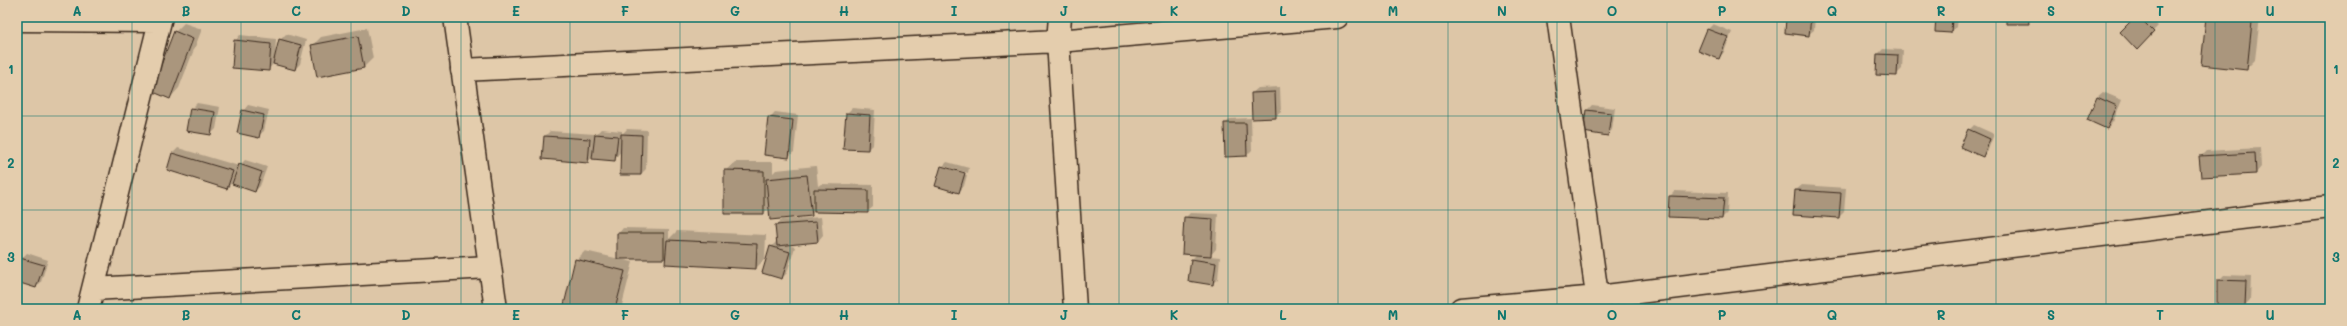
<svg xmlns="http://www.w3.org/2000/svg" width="2347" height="326" viewBox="0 0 2347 326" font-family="Mali,sans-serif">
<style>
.shadow{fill:#0003}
.building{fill:#aa967d;stroke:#3b2a1e}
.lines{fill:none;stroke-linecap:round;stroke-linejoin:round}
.minor-casing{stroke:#3b2a1e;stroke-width:25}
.major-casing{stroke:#3b2a1e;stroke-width:25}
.minor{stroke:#e4cdad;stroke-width:22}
.major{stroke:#e4cdad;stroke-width:22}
.grid{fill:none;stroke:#0f766e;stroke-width:1;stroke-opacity:0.55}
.neatline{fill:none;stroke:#0f766e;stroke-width:1.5}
.grid-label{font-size:13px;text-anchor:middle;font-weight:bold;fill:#0f766e}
</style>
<rect width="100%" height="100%" fill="#ddc6a7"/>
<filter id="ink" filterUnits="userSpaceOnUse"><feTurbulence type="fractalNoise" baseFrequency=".025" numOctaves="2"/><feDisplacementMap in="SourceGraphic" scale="8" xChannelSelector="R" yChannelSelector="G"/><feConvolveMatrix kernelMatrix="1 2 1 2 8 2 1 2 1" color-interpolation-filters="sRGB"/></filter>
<g filter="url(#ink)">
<!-- shadow -->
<path class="shadow" d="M1787,17H1815L1814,30L1808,35Z
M1937,17H1957L1956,27L1951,32Z
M2007,17H2034L2028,23Z
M2137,17H2149L2158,26L2137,48Z
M2260,17L2255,60L2246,69L2207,18Z
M184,23L202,29L179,88L170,98L175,32Z
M1713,24L1732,32L1724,52L1719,58L1700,50L1708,29Z
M367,28L373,58L364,67L318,76L312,46L321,37Z
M286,34L306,40L300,64L295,69L274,63L268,70L235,41L240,35L276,39L275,59L280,40Z
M1883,49L1903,50L1902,69L1896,75L1877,74L1878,54Z
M1280,87L1281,112L1275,117L1252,93L1258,88Z
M2103,92L2122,100L2113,122L2107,128L2097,97Z
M197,103L220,107L216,129L211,134L191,109Z
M248,105L269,110L264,131L258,136L243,111Z
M1592,105L1615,108L1612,130L1607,135L1587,110Z
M852,108L875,110L873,144L868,149L847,113Z
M775,112L798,115L794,152L788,157L769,118Z
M1251,118L1252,150L1247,155L1225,124L1230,119Z
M1974,125L1994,134L1988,150L1983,156L1969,130Z
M601,129L622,131V134L627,129L647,130L646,169L641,174L622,150L614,160L594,155L588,162L543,158L545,136L550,131L595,134L594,136Z
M178,148L239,166L245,160L267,167L260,186L255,191L235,180L227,188L173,153Z
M2260,148L2261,167L2256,173L2200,157L2206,151Z
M735,162H773V173L776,170L816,166L818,186L821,184L873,185V207L867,212L815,211L811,215L770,207L764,213L725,171Z
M947,162L969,168L968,173L944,166V168L967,175L964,186L959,192L942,167Z
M1802,185L1846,188L1844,212L1839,217L1796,190Z
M1675,191L1728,193L1727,213L1722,218L1669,216L1670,196Z
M1190,213L1218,214L1216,249L1210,256L1220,257L1218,279L1212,284L1189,281L1192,259L1197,254L1185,218Z
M821,217L823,235L818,241L785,244L795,247L787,273L782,278L771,247L777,241L776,226L781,220Z
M623,228L669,229V239L677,231L766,235L765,259L756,268L667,255L664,258L618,234Z
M585,251L633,262L621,309H564L576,260Z
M27,253L48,260L41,282L36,287L17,281L21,259Z
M2224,275L2251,276L2250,301L2245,306L2218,281Z"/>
<!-- building -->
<path class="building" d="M1786,17H1811L1809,36L1785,33Z
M1936,17H1952L1951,33L1935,32Z
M2006,17H2028L2029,24H2006Z
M2135,17H2139L2154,32L2137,50L2120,32Z
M2206,17L2252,22L2247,70L2201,65Z
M1707,29L1728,37L1719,59L1698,51Z
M174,31L193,39L170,99L151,91Z
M358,36L364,68L317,77L311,45Z
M279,39L301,45L295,70L273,64Z
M234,40L271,44L269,71L232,68Z
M1877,54L1898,55L1897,76L1876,75Z
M1275,92L1276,118L1252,119L1251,93Z
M2097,97L2117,106L2107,129L2087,120Z
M190,108L215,112L211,135L186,131Z
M242,110L264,115L259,138L237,133Z
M1586,110L1611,113L1608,136L1583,132Z
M846,113L870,115L868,150L843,149Z
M768,117L793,120L789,158L764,155Z
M1224,123H1246L1247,156L1225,157Z
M1968,129L1990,139L1983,157L1960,147Z
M595,134L618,136L615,161L592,159Z
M621,134L642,135L641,175H620Z
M544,136L590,139L588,163L542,159Z
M172,153L233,171L227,189L167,170Z
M2255,153L2256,174L2201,177L2199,156Z
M239,164L262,172L255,192L232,184Z
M941,166L965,173L959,193L935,186Z
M724,170L764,171V214H724Z
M807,175L812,216L770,220L766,179Z
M814,189L868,190V213L814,212Z
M1795,190L1841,193L1839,218L1793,215Z
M1669,196L1724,198L1722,219L1668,217Z
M1184,217L1213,219L1211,256L1182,254Z
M816,222L818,242L777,246L775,225Z
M617,233H664V259H617Z
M667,240L757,244L756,269L665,264Z
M770,246L790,252L782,279L762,273Z
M20,258L44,265L36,288L17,282V269Z
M575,259L625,271L615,309H563Z
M1191,259L1216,263L1213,285L1188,281Z
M2217,280L2246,281L2245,307L2217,306Z"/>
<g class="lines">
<!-- minor casing -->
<g class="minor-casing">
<path id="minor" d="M1060,17L1058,41L1075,309
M1558,17L1599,309
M17,20L159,21
M462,70L1058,41L1337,17
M93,289L489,267
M88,309L161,17
M1461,309L1598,297L2330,207"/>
</g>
<!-- major casing -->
<g class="major-casing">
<path id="major" d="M455,17L496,309"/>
</g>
<!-- minor -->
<use href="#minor" class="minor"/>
<!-- major -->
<use href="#major" class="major"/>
</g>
</g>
<!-- grid -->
<path class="grid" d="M132,17V309M241,17V309M351,17V309M461,17V309M570,17V309M680,17V309M790,17V309M899,17V309M1009,17V309M1119,17V309M1228,17V309M1338,17V309M1448,17V309M1557,17V309M1667,17V309M1777,17V309M1886,17V309M1996,17V309M2106,17V309M2215,17V309M17,116H2330M17,210H2330"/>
<!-- margin -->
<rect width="2347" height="326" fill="none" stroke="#e4cdad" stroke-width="44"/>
<rect x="22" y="22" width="2303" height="282" class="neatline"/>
<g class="grid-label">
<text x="77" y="16">A</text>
<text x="186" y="16">B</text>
<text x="296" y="16">C</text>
<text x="406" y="16">D</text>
<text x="516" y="16">E</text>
<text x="625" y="16">F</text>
<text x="735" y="16">G</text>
<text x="844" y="16">H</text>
<text x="954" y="16">I</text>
<text x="1064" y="16">J</text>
<text x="1174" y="16">K</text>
<text x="1283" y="16">L</text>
<text x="1393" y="16">M</text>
<text x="1502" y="16">N</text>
<text x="1612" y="16">O</text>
<text x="1722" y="16">P</text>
<text x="1832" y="16">Q</text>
<text x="1941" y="16">R</text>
<text x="2051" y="16">S</text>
<text x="2160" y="16">T</text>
<text x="2270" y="16">U</text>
<text x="11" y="74">1</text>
<text x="2336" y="74">1</text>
<text x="11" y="168">2</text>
<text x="2336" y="168">2</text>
<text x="11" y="262">3</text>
<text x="2336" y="262">3</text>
<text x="77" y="320">A</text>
<text x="186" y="320">B</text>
<text x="296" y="320">C</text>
<text x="406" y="320">D</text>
<text x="516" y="320">E</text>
<text x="625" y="320">F</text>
<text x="735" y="320">G</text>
<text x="844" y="320">H</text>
<text x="954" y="320">I</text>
<text x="1064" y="320">J</text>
<text x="1174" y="320">K</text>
<text x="1283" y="320">L</text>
<text x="1393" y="320">M</text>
<text x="1502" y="320">N</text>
<text x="1612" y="320">O</text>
<text x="1722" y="320">P</text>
<text x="1832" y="320">Q</text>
<text x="1941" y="320">R</text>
<text x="2051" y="320">S</text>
<text x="2160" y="320">T</text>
<text x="2270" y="320">U</text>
</g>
</svg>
